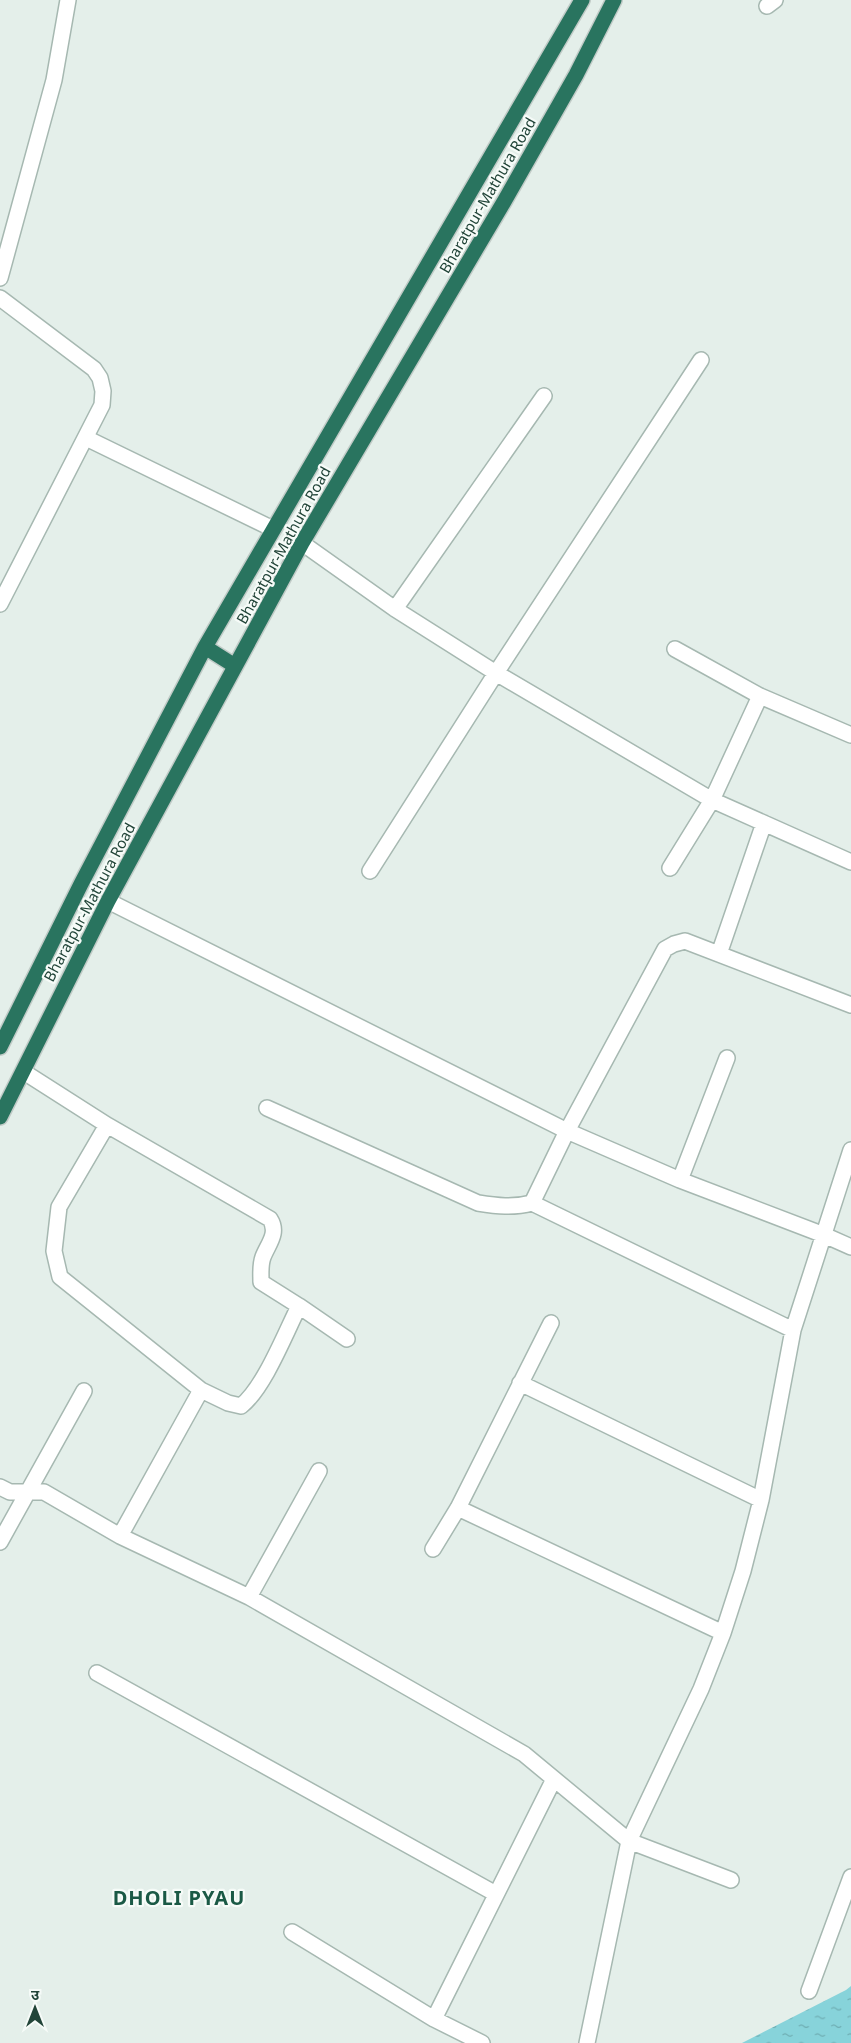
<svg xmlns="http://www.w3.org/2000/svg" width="851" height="2043" viewBox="0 0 851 2043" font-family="'Noto Sans','Noto Sans Devanagari',sans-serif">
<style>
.water{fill:url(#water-ripples)}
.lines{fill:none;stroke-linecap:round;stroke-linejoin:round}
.lane-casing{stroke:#a6b8b1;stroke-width:18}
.street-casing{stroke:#a6b8b1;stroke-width:18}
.highway-casing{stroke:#c1cbc7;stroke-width:18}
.lane{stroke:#fff;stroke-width:15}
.street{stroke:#fff;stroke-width:15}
.highway{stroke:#29745f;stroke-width:15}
.labels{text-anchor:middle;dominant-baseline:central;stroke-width:4.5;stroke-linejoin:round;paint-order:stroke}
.street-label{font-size:15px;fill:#214438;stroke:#f6fbf8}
.district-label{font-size:20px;font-weight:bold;letter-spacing:1px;fill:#1a5945;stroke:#f6fbf8}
</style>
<defs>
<pattern id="water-ripples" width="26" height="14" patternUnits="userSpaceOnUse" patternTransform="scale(1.25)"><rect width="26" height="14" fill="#87d3da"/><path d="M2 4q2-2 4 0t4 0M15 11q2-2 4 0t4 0" fill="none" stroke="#6eadb2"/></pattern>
</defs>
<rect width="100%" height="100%" fill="#e4efea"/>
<!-- water -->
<path class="water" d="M851,1986V2043H742L846,1990Z"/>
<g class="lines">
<!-- lane casing -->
<g class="lane-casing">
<path id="lane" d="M0,278L54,80L68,0
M0,298L94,369L100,378L103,391L102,405L0,604"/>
</g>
<!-- street casing -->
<g class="street-casing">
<path id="street" d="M767,6L775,0
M86,438L273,529
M302,543L395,609L496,673L712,800L851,862
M395,609L544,396
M675,649L760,696L851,735
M670,868L712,800L760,696
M370,871L496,673L701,360
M108,901L567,1131L680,1180L824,1235L851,1247
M719,954L764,823
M24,1072L107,1125L270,1219C279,1233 268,1244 263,1257C260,1265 261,1274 261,1282L299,1306
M267,1108L478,1203C497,1206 513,1208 532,1203L567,1131L665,949L674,944L685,941L851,1005
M107,1125L59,1207L54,1251L60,1277L201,1390L228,1403L241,1406C264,1388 285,1334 299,1306L347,1339
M680,1180L727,1058
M532,1203L793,1330
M520,1383L761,1500
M0,1487L10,1492H44L120,1536L249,1597L524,1754L629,1841L731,1880
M458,1508L723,1633
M120,1536L201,1390
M0,1542L84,1391
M433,1549L458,1508L551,1323
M249,1597L319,1471
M97,1673L496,1894
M292,1932L434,2019L482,2043
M809,1991L851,1877
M434,2019L554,1779
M587,2043L629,1841L701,1689L723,1633L743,1571L761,1500L793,1330L851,1150"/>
</g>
<!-- highway casing -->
<g class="highway-casing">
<path id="highway" d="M205,647L235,666
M0,1047L81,884L205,647L582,0
M0,1117L108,901L302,543L505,200L576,75L614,0"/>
</g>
<!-- lane -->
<use href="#lane" class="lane"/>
<!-- street -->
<use href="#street" class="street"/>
<!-- highway -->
<use href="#highway" class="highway"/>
</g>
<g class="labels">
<!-- street labels -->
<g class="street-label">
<text transform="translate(487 195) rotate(-60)">Bharatpur-Mathura Road</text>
<text transform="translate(283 545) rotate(-61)">Bharatpur-Mathura Road</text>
<text transform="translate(89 902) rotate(-62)">Bharatpur-Mathura Road</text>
</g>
<!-- district labels -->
<g class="district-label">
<text x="179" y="1897">DHOLI PYAU</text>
</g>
</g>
<!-- north arrow -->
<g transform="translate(35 2008)" stroke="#f6fbf8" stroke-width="4" paint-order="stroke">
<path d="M0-4L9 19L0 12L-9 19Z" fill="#214438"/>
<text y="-8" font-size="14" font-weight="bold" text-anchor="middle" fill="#214438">उ</text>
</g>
</svg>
